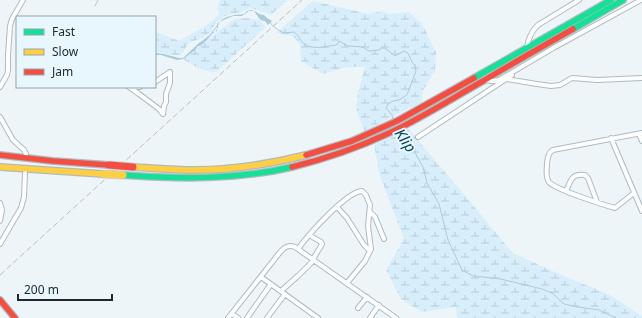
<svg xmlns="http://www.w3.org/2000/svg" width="642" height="318" viewBox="0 0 642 318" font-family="'Noto Sans',sans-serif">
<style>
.wetland{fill:url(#wetland-marsh)}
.water{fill:#abcbdc}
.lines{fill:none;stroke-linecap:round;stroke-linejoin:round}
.stream{stroke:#abcbdc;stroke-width:1}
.street-casing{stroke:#b0babf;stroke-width:6}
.fast-casing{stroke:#b0babf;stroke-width:8}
.slow-casing{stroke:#b0babf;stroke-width:8}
.jam-casing{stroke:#b0babf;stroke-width:8}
.street{stroke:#fcfefe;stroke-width:4}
.fast{stroke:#16e098;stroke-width:5.5}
.slow{stroke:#ffcf43;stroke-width:5.5}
.jam{stroke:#f24e42;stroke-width:5.5}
.rail{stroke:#bcbebf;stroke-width:1;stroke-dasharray:6 3;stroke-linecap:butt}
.slow-bridge-casing{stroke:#cbd0d3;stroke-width:9;stroke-linecap:butt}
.jam-bridge-casing{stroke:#cbd0d3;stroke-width:9;stroke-linecap:butt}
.slow-bridge{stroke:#ffcf43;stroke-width:7}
.jam-bridge{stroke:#f24e42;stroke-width:7}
.labels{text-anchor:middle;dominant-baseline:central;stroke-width:4;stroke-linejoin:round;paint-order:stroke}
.water-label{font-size:15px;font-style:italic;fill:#09435a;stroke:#e8f6fe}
</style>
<defs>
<pattern id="wetland-marsh" width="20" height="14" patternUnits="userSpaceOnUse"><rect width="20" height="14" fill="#d8eefb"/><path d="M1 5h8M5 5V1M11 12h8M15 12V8" fill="none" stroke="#b9ccd7"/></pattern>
</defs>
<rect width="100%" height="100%" fill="#edf5f9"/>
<!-- wetland -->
<path class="wetland" d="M220,0H287L271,15L261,11L249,8L242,12L227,15L222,18L215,23L212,31L204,37L189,43L181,55C173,56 164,53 155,52V32L179,41C192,33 211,25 220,13L217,9Z
M313,1L369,14L381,11L389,14L409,12L422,24L436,52L435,71L422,92V102L364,131L356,108L358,92L365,67H346L323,74L301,61L300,44L293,36L276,33Z
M249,18L259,20L266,27L216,72C203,72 194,66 183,59L234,19Z
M408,128L513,253L550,270L608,294L642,316V318H457L456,307L422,312L401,299L386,270L404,239L380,176L374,145Z"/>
<!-- water -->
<path class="water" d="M251,10C257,11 258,15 264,15L267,18L272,21L268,25L265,21C259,21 258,16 254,11H249L242,16H233L219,22L217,31L213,33L207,40L200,46H198L195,50L183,59L177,60L161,55H155V53L164,54L179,58H183L199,43L211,35L212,32H215L217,29V24C224,16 233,15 244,14L247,11Z"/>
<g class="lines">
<!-- stream -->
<path class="stream" d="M95,6L98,0
M270,23L278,30L284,33L294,32C299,36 299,38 302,42C308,49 321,48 329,46C333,45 335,46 338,44L339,41L348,46L363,47L369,51L379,50L381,48H385L395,56L404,51L408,53L412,62L415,66L416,71L407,95L399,100L393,101L388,104L386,108L392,115L393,119
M204,40L211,34L217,26
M398,132L408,140L423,167L427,183L439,204L448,240L462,270L473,276L501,279L542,289L552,293L564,304L578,307L599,310L616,318"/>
<!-- street casing -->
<g class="street-casing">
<path id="street" d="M527,47C528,39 532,31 538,25L579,0
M485,80L492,81L507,79L537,84L551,86L560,85L572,78L597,80L642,78
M499,80L555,47L641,0
M155,82L170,72
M0,87L7,75L8,70V55L10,26L12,19L23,0
M129,87L139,94L159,109L163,114
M132,87H140
M163,114L164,106L166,102V94L170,83V72
M0,117L13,140L24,150L26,154
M639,134L642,141
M418,137L512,75
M611,138L642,211
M566,191C571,180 572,173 585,175L588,178L597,202
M634,193L615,208C604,205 554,189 549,182C545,177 547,169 547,163C548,157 548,153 553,150L642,133
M0,203L2,210L0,221
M337,207L347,218L364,245L370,251
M370,212L375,217L384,239
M309,235L321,242L322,244L321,246L313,259
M0,244L21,208L24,197L25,173
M298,249C308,235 346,192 362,191L366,195L370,205L368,226L371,249L365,261L347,283
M261,277L318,318
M281,291L299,275L314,260
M358,308L367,297
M232,314L238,318
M228,318L281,251C286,246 289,245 295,247L396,318
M247,318L271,284
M267,318L285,294
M370,318L379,305"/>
</g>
<!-- fast casing -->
<g class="fast-casing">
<path id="fast" d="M573,29L623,0
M474,78L611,0
M123,175C179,179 237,180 292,167"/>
</g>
<!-- slow casing -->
<g class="slow-casing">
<path id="slow" d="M0,167L103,174
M133,167C153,168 174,170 194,170C232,170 270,164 306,155"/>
</g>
<!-- jam casing -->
<g class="jam-casing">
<path id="jam" d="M0,155L53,161L109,165
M306,155L352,141L397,121L474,78
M292,167C325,159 357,148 387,134C420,119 451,99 483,81C513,63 543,46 573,29
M0,300L15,318"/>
</g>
<!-- street -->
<use href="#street" class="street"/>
<!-- fast -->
<use href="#fast" class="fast"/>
<!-- slow -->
<use href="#slow" class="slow"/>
<!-- jam -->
<use href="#jam" class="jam"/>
<!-- rail -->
<path class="rail" d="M0,275L302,0"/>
<!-- slow-bridge casing -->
<g class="slow-bridge-casing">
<path id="slow-bridge" d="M103,174L123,175"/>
</g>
<!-- jam-bridge casing -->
<g class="jam-bridge-casing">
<path id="jam-bridge" d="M109,165L133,167"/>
</g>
<!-- slow-bridge -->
<use href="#slow-bridge" class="slow-bridge"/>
<!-- jam-bridge -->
<use href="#jam-bridge" class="jam-bridge"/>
</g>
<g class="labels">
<!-- water labels -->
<g class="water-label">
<text transform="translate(406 140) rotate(55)">Klip</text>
</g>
</g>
<!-- legend -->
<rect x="16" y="16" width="140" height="72" fill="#e8f6fe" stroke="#96a4ac"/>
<rect x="24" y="29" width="20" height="6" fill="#16e098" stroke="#96a4ac"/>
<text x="52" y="36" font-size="12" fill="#1c2930">Fast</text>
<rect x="24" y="49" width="20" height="6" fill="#ffcf43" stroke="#96a4ac"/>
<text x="52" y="56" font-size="12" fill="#1c2930">Slow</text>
<rect x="24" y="69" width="20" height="6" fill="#f24e42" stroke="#96a4ac"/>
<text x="52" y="76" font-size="12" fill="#1c2930">Jam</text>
<!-- scale -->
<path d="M18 294v6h94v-6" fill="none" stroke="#1c2930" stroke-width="2"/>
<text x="24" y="294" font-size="12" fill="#1c2930" stroke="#e8f6fe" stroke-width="3" paint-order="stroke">200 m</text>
</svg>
